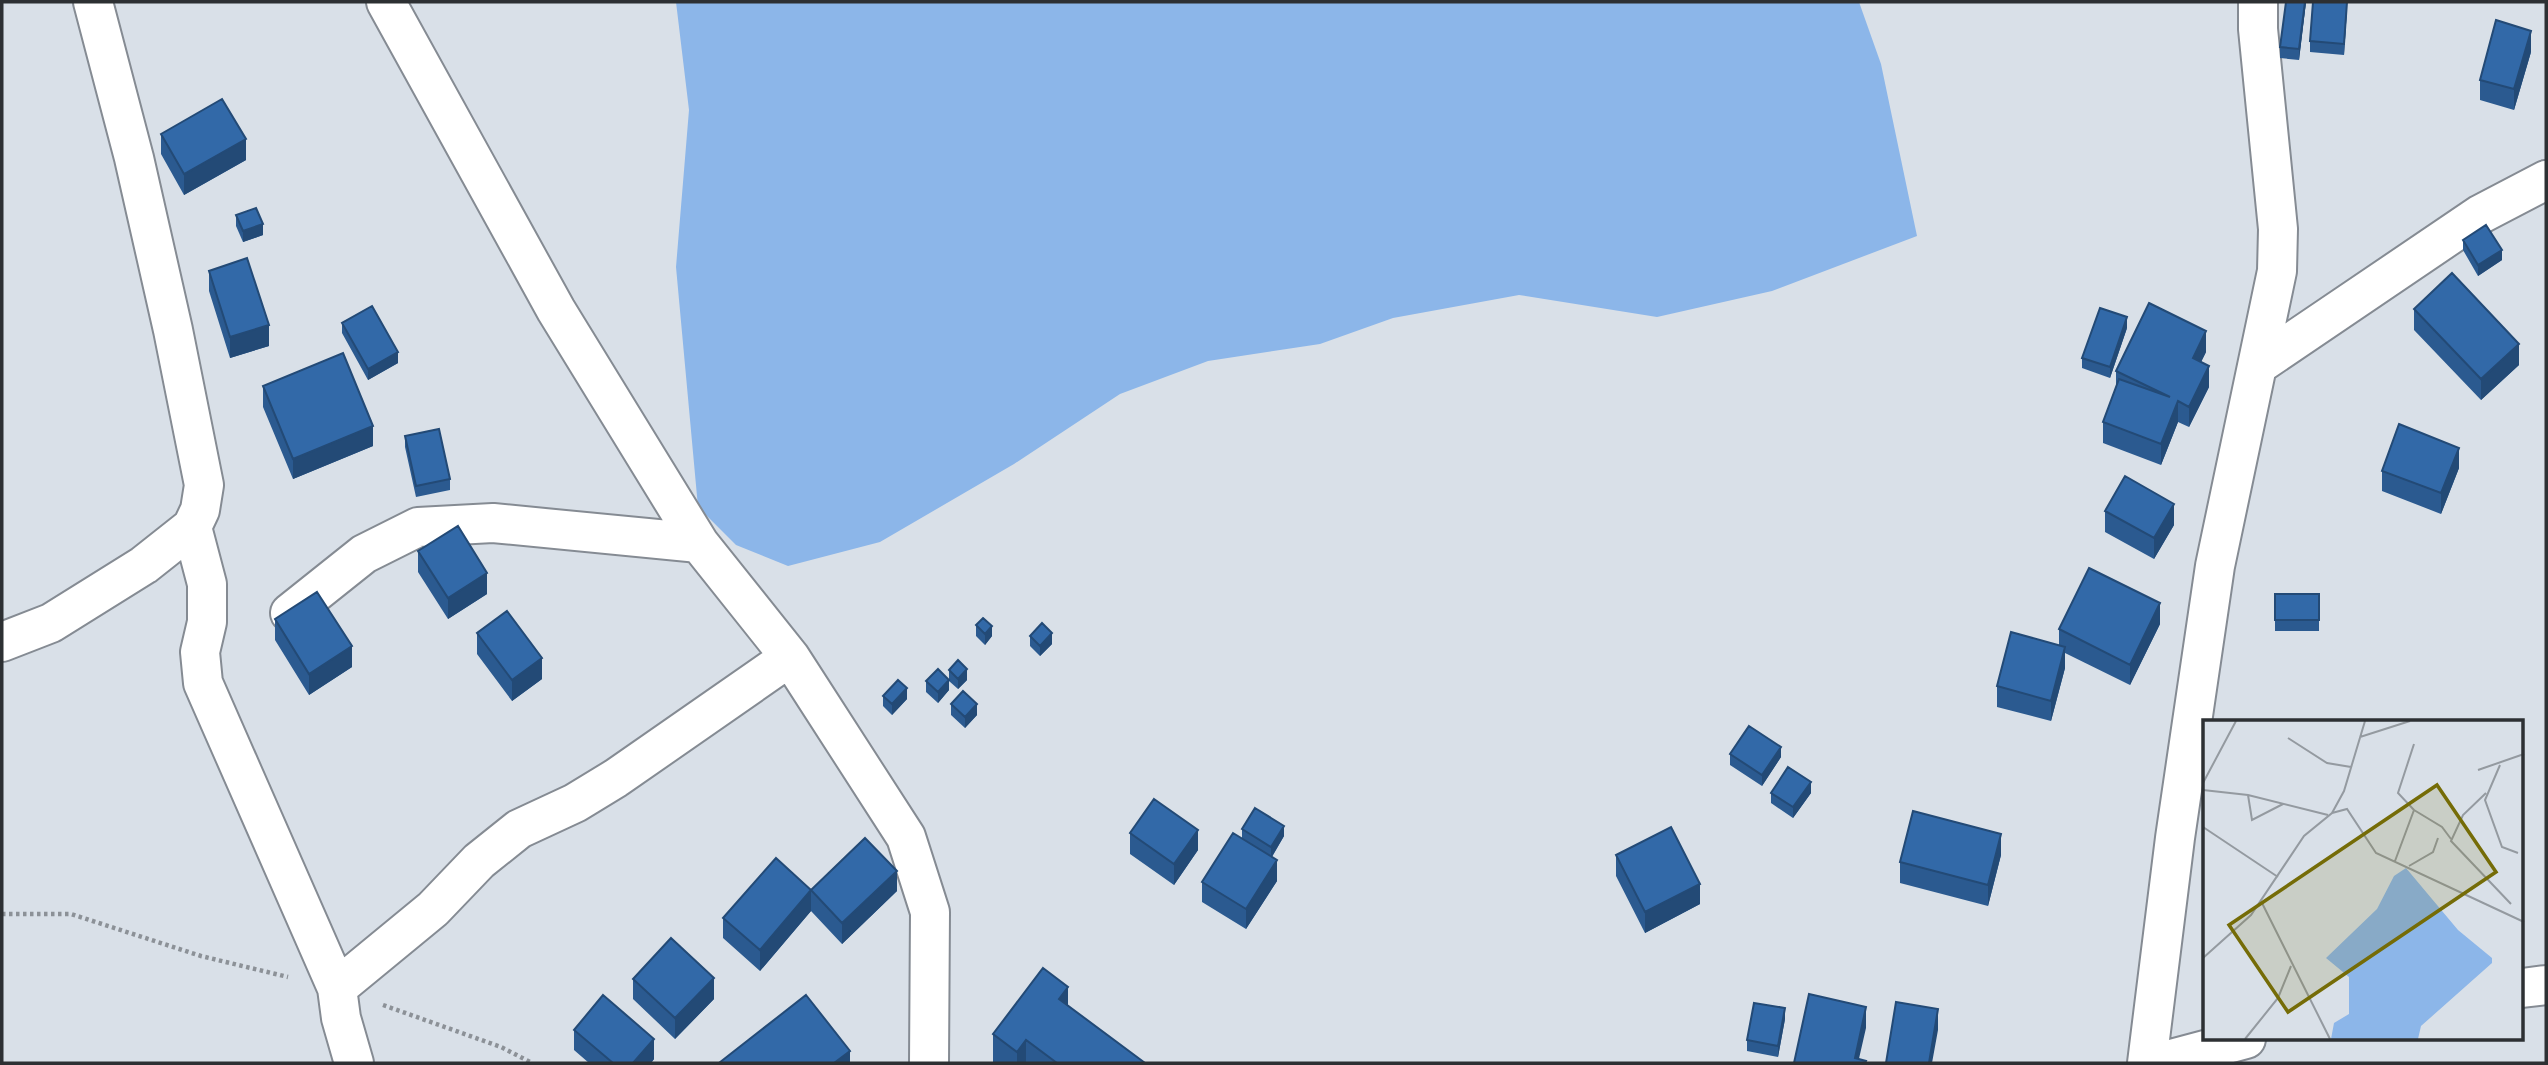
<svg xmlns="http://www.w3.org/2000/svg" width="2548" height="1065" viewBox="0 0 2548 1065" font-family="'Asap Condensed',sans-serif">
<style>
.green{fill:#8cb6e9}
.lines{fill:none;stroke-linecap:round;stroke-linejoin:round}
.minor-casing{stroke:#858b93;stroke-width:42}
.path{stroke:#8c9197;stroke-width:4.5;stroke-dasharray:3.5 3.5;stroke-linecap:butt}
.minor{stroke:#fff;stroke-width:38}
.wall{fill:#2b5a90}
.shaded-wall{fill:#234a76}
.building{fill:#3269a8;stroke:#234a76;stroke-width:2}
.inset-road{fill:none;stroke:#949aa0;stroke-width:2}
.view{fill:#756c07;fill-opacity:0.15;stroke:#756c07;stroke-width:3.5}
.inset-edge{fill:none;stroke:#2d3033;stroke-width:3.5}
</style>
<rect width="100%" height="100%" fill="#d9e0e8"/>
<!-- green -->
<path class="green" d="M676,2H1859L1881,64L1917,236L1772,291L1657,317L1519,295L1393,318L1320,344L1208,361L1120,394L1014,464L880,542L788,566L736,545L698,507L676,267L689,110Z"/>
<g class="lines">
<!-- minor casing -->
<g class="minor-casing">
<path id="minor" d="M386,2L556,310L699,543L790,657L906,837L930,912L929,1063
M2258,365L2481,214L2546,180
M192,527L207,584V622L200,652L203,683L337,988
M290,613L364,554L418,527L493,523L699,543
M2,642L51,623L144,565L192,527L200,510L204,485L173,330L134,158L93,2
M2522,988L2546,985
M354,1063L341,1018L337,988L433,909L479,861L519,829L575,803L616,778L790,657
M2147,1063L2175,838L2215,566L2277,271L2278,229L2258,29V2
M2156,1063L2246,1039"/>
</g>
<!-- path -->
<path class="path" d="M2,914H71L201,956L288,977
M383,1005L501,1047L532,1063"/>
<!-- minor -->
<use href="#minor" class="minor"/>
</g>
<!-- wall -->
<path class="wall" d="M2286,2H2306L2299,60L2280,58V47Z
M2347,9L2344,55L2310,52V41Z
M2531,52L2514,110L2480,100V80Z
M161,134L246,160L184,195L161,154Z
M236,215L263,235L243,242L236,226Z
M2463,240L2502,260L2478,276L2463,250Z
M209,271L269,346L230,358L209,291Z
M2414,309L2519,365L2481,400L2414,330Z
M342,323L398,363L368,380L342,333Z
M2127,328L2110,378L2082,368V358Z
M2206,352L2201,362L2209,387L2189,427L2178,422L2161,465L2103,443V422L2116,387V371Z
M263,386L373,446L293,479L263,407Z
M405,436L450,479V490L416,497L405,447Z
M2459,468L2441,514L2382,491V471Z
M2105,511L2174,525L2154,559L2105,532Z
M418,551L487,594L448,619L418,572Z
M2275,594H2319V631H2275Z
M275,619L352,667L309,695L275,640Z
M2160,624L2130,685L2065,653V668L2051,721L1997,707V686L2059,645V629Z
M976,625L992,636L985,645L976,636Z
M477,633L542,679L512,701L477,654Z
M1030,636L1052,644L1040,656L1030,646Z
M949,670L967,680L958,689L949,681V690L938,703L926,692V681L949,679Z
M883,696L907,699L892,715L883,706Z
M951,704L977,715L965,728L951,715Z
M1730,754L1781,757L1762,786L1730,765Z
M1771,793H1811L1793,818L1771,803Z
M1242,829L1284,836L1272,857L1277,881L1246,929L1202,902V882L1242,839Z
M1130,833L1198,850L1174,885L1130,854Z
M1616,855L1700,904L1645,933L1616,876Z
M2001,855L1988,906L1900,883V862Z
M811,890L897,891L842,944L811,911L760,971L723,938V918Z
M633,979L714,999L675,1039L633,999Z
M1068,1006L1145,1063H993V1034Z
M1785,1019L1778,1057L1747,1051V1040Z
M574,1030L654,1059L651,1063H589L574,1050Z"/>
<!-- shaded-wall -->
<path class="shaded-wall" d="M2305,2H2306L2299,60V49Z
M2347,2V9L2344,55V44Z
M2531,31V52L2514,110V89Z
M246,139V160L184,195V174Z
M263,224V235L243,242V231Z
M2502,250V260L2478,276V265Z
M2127,317V328L2110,378V367Z
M269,325V346L230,358V337Z
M2206,331V352L2193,378V358Z
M2519,344V365L2481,400V379Z
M398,352V363L368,380V369Z
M2209,366V387L2189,427V407Z
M2178,401V422L2161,465V444Z
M373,426V446L293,479V459Z
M2459,448V468L2441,514V493Z
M2174,504V525L2154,559V538Z
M487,573V594L448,619V598Z
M2160,603V624L2130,685V665Z
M992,626V636L985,645V634Z
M1052,633V644L1040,656V646Z
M352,646V667L309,695V674Z
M2065,647V668L2051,721V701Z
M542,658V679L512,701V680Z
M967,669V680L958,689V679Z
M949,680V690L938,703V692Z
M907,688V699L892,715V704Z
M977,704V715L965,728V717Z
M1781,747V757L1762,786V775Z
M1811,782V793L1793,818V807Z
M1284,826V836L1271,858V847Z
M1198,830V850L1174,885V864Z
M2001,834V855L1988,906V885Z
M1277,860V881L1246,929V909Z
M897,871V891L842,944V923Z
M1700,884V904L1645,933V912Z
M811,890V911L760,971V950Z
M714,978V999L675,1039V1018Z
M1068,987V1016L1059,999Z
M1866,1007V1028L1858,1063L1855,1058Z
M1785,1008V1019L1778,1057V1046Z
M1938,1009V1030L1932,1063H1929Z
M654,1039V1059L651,1063H633Z
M1026,1040V1063H1017V1052Z
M850,1051V1063H834Z"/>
<!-- building -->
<path class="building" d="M2286,2H2305L2299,49L2280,47Z
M2313,2H2347L2344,44L2310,41Z
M2496,20L2531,31L2514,89L2480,80Z
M222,99L246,139L184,174L161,134Z
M256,208L263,224L243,231L236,215Z
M2486,225L2502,250L2478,265L2463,240Z
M247,258L269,325L230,337L209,271Z
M2452,273L2519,344L2481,379L2414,309Z
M2149,303L2206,331L2193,358L2209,366L2189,407L2178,401L2161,444L2103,422L2119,379L2170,397L2116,371Z
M372,306L398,352L368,369L342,323Z
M2100,308L2127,317L2110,367L2082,358Z
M343,353L373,426L293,459L263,386Z
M2399,424L2459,448L2441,493L2382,471Z
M439,429L450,479L416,486L405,436Z
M2125,476L2174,504L2154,538L2105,511Z
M458,526L487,573L448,598L418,551Z
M2089,568L2160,603L2130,665L2059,629Z
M317,592L352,646L309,674L275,619Z
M2275,594H2319V620H2275Z
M507,611L542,658L512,680L477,633Z
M983,618L992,626L985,634L976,625Z
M1042,623L1052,633L1040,646L1030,636Z
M2011,632L2065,647L2051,701L1997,686Z
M958,660L967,669L958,679L949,670Z
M938,669L949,680L938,692L926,681Z
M898,680L907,688L892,704L883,696Z
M963,691L977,704L965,717L951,704Z
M1749,726L1781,747L1762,775L1730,754Z
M1788,767L1811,782L1793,807L1771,793Z
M1154,799L1198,830L1174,864L1130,833Z
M1255,808L1284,826L1271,847L1242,829Z
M1913,811L2001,834L1988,885L1900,862Z
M1671,827L1700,884L1645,912L1616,855Z
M1233,833L1277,860L1246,909L1202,882Z
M865,838L897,871L842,923L811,890Z
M776,858L811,890L760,950L723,918Z
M671,938L714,978L675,1018L633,979Z
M1043,968L1068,987L1059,999L1145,1063H1057L1026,1040L1017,1052L993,1034Z
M1809,994L1866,1007L1855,1058L1866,1061L1865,1063H1794Z
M603,995L654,1039L633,1063H613L574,1030Z
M806,995L850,1051L834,1063H719Z
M1896,1002L1938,1009L1929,1063H1886Z
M1754,1003L1785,1008L1778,1046L1747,1040Z"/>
<!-- overview -->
<g transform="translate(2203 720)">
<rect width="320" height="320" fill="#d9e0e8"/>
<path d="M203,148L255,210L289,238V243L218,306L215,319H128L131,303L146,294V257L123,238L174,189L191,156Z" fill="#8cb6e9"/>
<path class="inset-road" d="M157,17L207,1M85,18L124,43L148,47M297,45L282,80L299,127L315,133M275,50L321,34M0,63L33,1M0,70L45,75L125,95M283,73L260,95L248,121L308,184M45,75L49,100L80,84M211,90L239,107L248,119M129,93L144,89L173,133L321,202M0,107L75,157M192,141L211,90L195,73L211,24M206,146L230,132L235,118M59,183L127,319M0,238L48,195L101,116L129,93L141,71L162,1M42,319L75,278L88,246"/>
<path class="view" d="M234,65L293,152L85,292L26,205Z"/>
<rect width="320" height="320" class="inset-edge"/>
</g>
<!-- border -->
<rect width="2548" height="1065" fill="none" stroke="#2d3033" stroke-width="7"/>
</svg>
